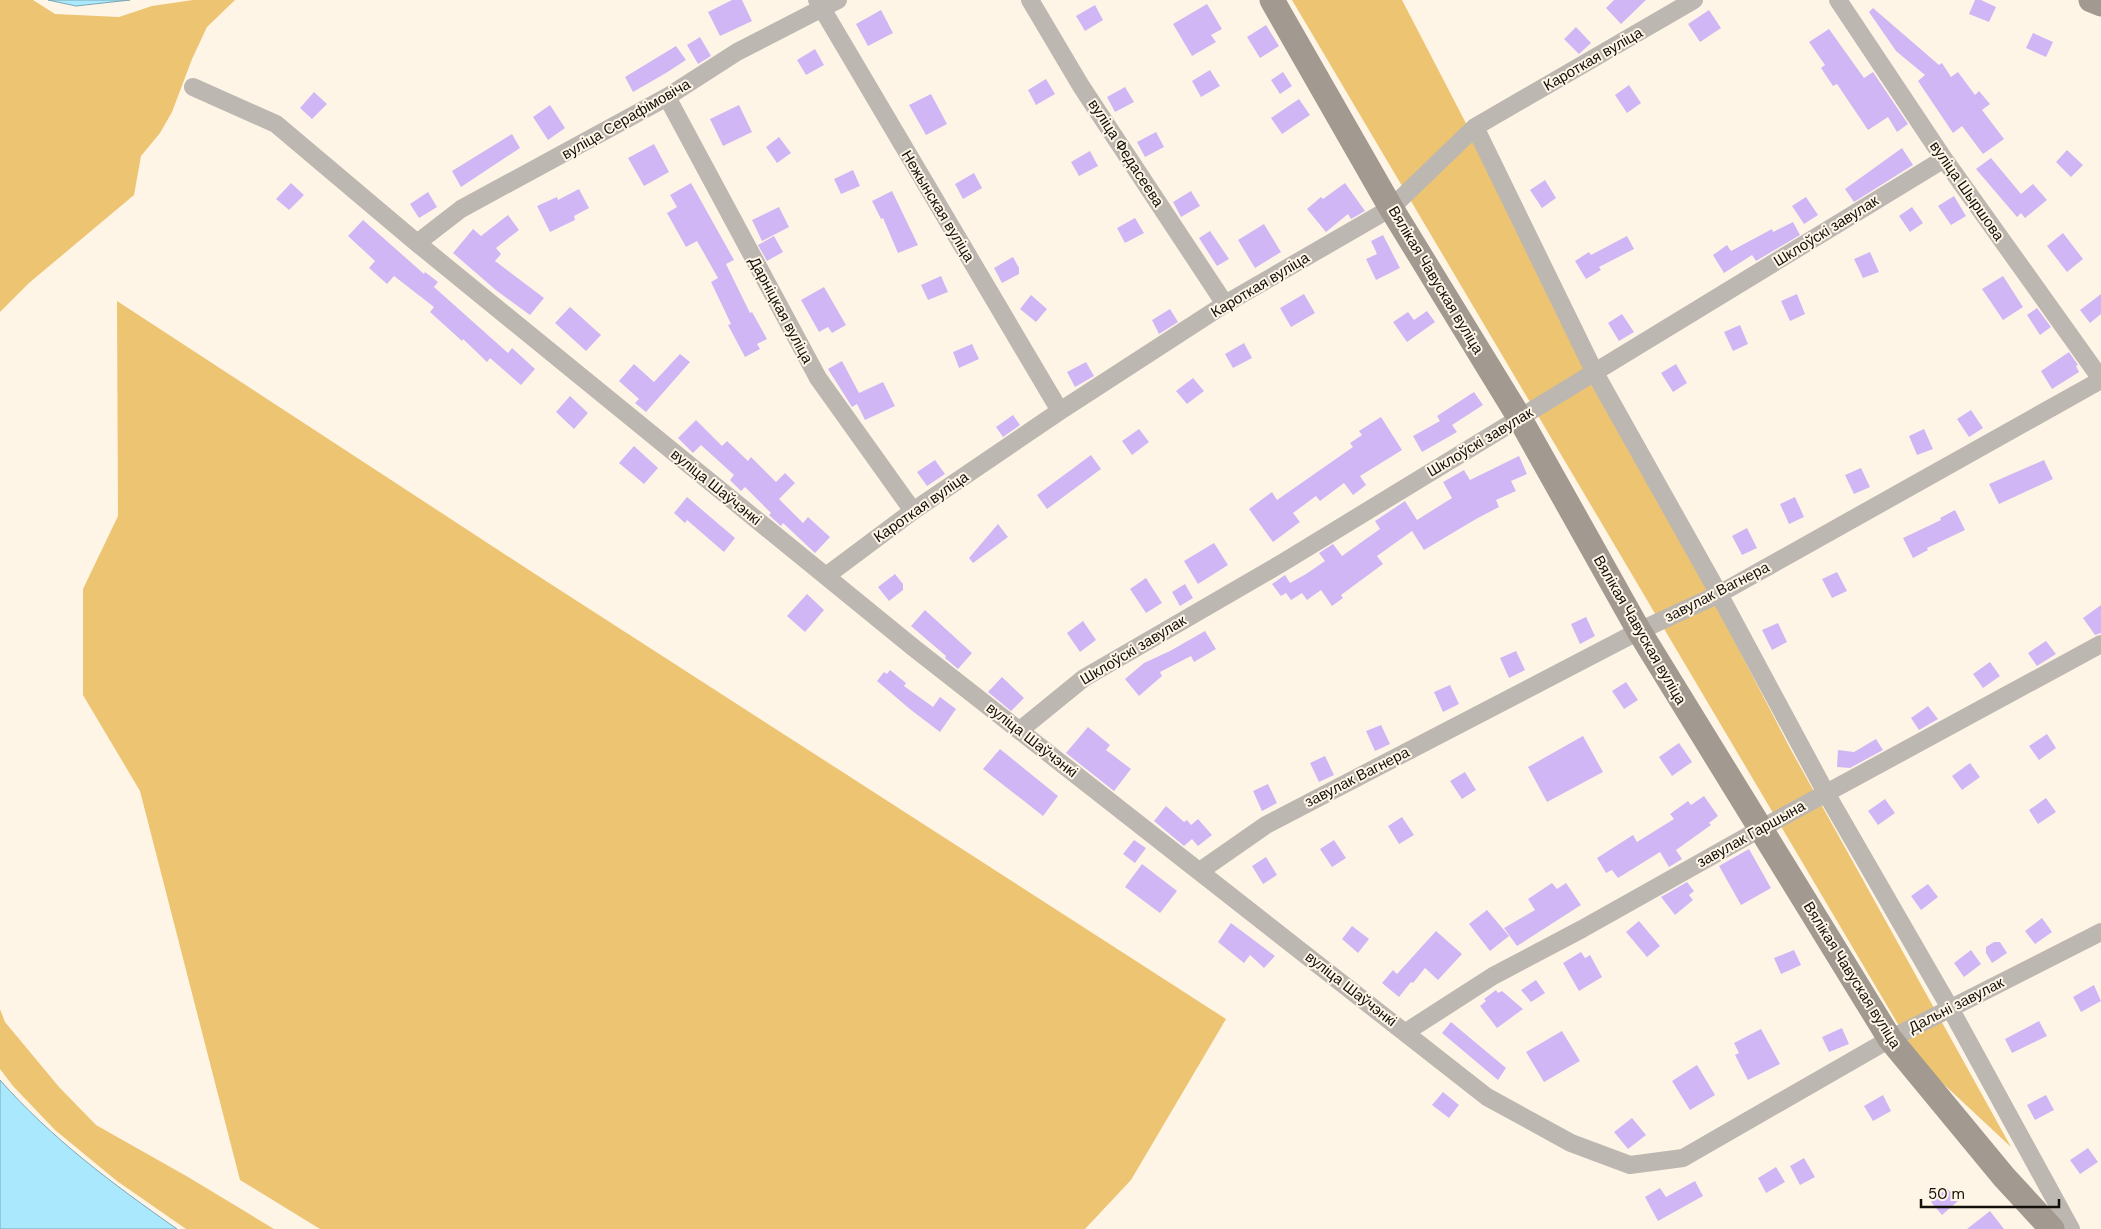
<svg xmlns="http://www.w3.org/2000/svg" width="2101" height="1229" viewBox="0 0 2101 1229" font-family="'DM Sans',sans-serif">
<style>
.green{fill:#edc471}
.water{fill:#a9e8fd;stroke:#7ca7b4}
.building{fill:#d1b6f6}
.lines{fill:none;stroke-linecap:round;stroke-linejoin:round}
.minor{stroke:#bdb7b2;stroke-width:18}
.secondary{stroke:#a29991;stroke-width:25}
.labels{text-anchor:middle;dominant-baseline:central;stroke-width:4;stroke-linejoin:round;paint-order:stroke}
.street-label{font-size:15px;fill:#13100b;stroke:#fef5e6}
</style>
<rect width="100%" height="100%" fill="#fef5e6"/>
<!-- green -->
<path class="green" d="M0,0H33L55,14L119,17L152,6L193,0H235L207,27L192,59L172,112L160,133L141,156L134,195L29,283L0,312Z
M1292,0H1402L1791,750L2011,1147L1921,1063Z
M117,301L532,572L1226,1019L1131,1180L1085,1229H320L240,1180L140,791L83,695V589L118,516Z
M0,1009L5,1022L59,1087L96,1125L188,1177L274,1229H186L117,1181L55,1130L13,1086L0,1069Z"/>
<!-- water -->
<path class="water" d="M48,0H130L76,6Z
M0,1080C52,1139 113,1184 177,1229H0Z"/>
<!-- building -->
<path class="building" d="M732,0H742L752,21L720,36L708,12Z
M1614,0H1646L1621,24L1606,8Z
M1975,0H1981L1996,7L1989,22L1969,14Z
M1207,4L1222,29L1211,35L1216,42L1192,56L1173,24Z
M1095,5L1103,20L1085,31L1076,16Z
M1873,8L1939,65L1942,63L1951,77L1958,72L1975,95L1979,91L1990,104L1982,110L2004,139L1983,154L1962,126L1953,133L1918,81L1925,75L1896,51L1869,12Z
M881,10L893,33L868,46L856,24Z
M1709,10L1721,28L1700,42L1688,24Z
M1266,25L1279,46L1260,58L1247,37Z
M1576,27L1591,43L1579,54L1564,39Z
M1829,29L1864,78L1873,72L1908,124L1897,132L1888,117L1868,130L1837,84L1833,86L1821,68L1825,65L1809,42Z
M2033,33L2053,42L2046,57L2026,48Z
M700,37L711,56L698,64L687,45Z
M676,46L686,60L666,73L633,92L625,77Z
M815,49L824,65L806,75L797,60Z
M1210,70L1220,86L1201,97L1192,81Z
M1283,72L1292,86L1280,94L1271,80Z
M1046,79L1055,94L1036,105L1028,90Z
M1629,85L1641,103L1627,113L1615,95Z
M1125,87L1134,102L1115,112L1107,97Z
M314,92L327,104L312,119L300,108Z
M931,94L947,124L926,135L909,105Z
M1299,99L1310,115L1282,134L1271,118Z
M550,105L565,128L548,140L533,117Z
M739,105L752,132L723,146L710,119Z
M1156,132L1164,147L1145,157L1137,142Z
M512,134L520,148L461,187L452,171Z
M779,137L791,153L777,163L766,147Z
M654,144L669,172L644,186L628,158Z
M1902,148L1913,165L1854,202L1845,189Z
M2067,150L2083,165L2071,177L2056,162Z
M1090,151L1098,166L1079,176L1071,162Z
M1991,158L2021,194L2033,184L2047,200L2025,218L2021,213L2017,217L1976,169Z
M853,170L860,186L841,194L834,179Z
M974,173L982,188L963,199L955,184Z
M1545,180L1556,198L1542,208L1530,190Z
M291,183L304,195L289,210L276,199Z
M691,183L734,260L726,264L750,313L752,312L767,339L757,344L760,349L745,357L728,325L731,324L711,282L718,278L697,241L686,247L667,213L677,207L670,195Z
M1345,183L1365,211L1351,219L1348,214L1326,232L1307,209L1321,197L1323,199Z
M579,189L589,208L574,216L575,220L550,232L537,206L557,197L558,200Z
M892,191L918,245L898,253L883,218L881,219L872,201Z
M1191,191L1200,206L1181,217L1173,202Z
M428,192L437,207L419,218L410,204Z
M1954,196L1966,216L1951,225L1938,206Z
M1806,197L1818,215L1804,224L1792,206Z
M779,207L789,227L762,241L752,220Z
M1912,207L1923,223L1910,232L1899,216Z
M508,215L519,230L496,248L501,254L495,261L544,298L530,315L497,291L453,253L473,229L481,236Z
M1135,218L1144,233L1125,243L1117,228Z
M363,220L424,274L425,272L438,282L434,287L508,353L512,348L535,369L521,385L490,358L487,362L463,339L462,341L430,312L434,307L394,276L387,284L369,268L375,261L348,236Z
M1793,222L1800,235L1756,261L1752,255L1724,273L1713,255L1727,245L1731,251L1772,229L1773,232Z
M1264,224L1281,252L1255,268L1238,240Z
M1210,231L1229,259L1217,266L1199,238Z
M2063,233L2083,259L2067,272L2047,246Z
M1383,235L1400,268L1376,280L1366,259L1377,254L1371,241Z
M774,236L783,252L767,261L758,245Z
M1627,236L1634,249L1599,267L1601,270L1586,279L1575,261L1589,252L1591,255Z
M1870,252L1879,272L1863,278L1854,259Z
M1013,257L1019,268V274L1002,283L994,268Z
M941,276L948,292L928,300L921,285Z
M2003,276L2023,307L2003,320L1982,289Z
M824,287L846,325L832,333L828,327L819,332L801,300Z
M1304,294L1315,313L1291,327L1280,308Z
M1797,294L1805,314L1790,321L1781,301Z
M2101,294V314L2090,323L2080,310Z
M1031,295L1047,309L1036,322L1020,309Z
M570,307L601,335L586,351L555,323Z
M2037,308L2051,327L2040,335L2027,315Z
M1170,309L1178,322L1159,334L1152,320Z
M1427,311L1435,322L1407,342L1393,322L1408,312L1414,320Z
M1622,314L1634,332L1619,341L1608,323Z
M1740,325L1748,344L1733,351L1724,332Z
M1244,343L1252,358L1233,368L1225,354Z
M972,344L979,359L959,368L953,352Z
M2069,352L2078,365L2076,366L2079,372L2052,389L2041,371Z
M680,354L690,362L646,412L635,403L639,399L619,381L634,364L654,382Z
M842,361L859,393L883,382L895,406L865,420L857,404L852,407L828,369Z
M1086,362L1094,376L1075,387L1067,372Z
M1676,364L1687,383L1673,392L1661,373Z
M1193,378L1204,391L1187,404L1176,391Z
M1474,392L1483,405L1452,425L1457,432L1422,452L1413,436L1440,421L1437,416Z
M570,396L588,413L574,429L556,412Z
M1971,410L1983,428L1969,437L1957,419Z
M1013,415L1020,425L1003,437L996,427Z
M1381,417L1402,450L1360,476L1366,485L1353,495L1344,483L1320,501L1316,496L1293,513L1300,522L1273,542L1249,509L1272,492L1277,500L1353,447L1350,443L1362,435L1359,431Z
M696,420L722,446L727,441L748,461L751,457L776,482L785,473L795,483L779,499L803,523L808,517L830,537L815,553L783,523L781,526L769,515L771,513L745,487L741,491L730,480L734,475L701,445L693,453L678,438Z
M1139,429L1149,442L1132,455L1122,441Z
M1924,429L1933,449L1917,455L1909,436Z
M634,446L658,468L644,484L619,463Z
M1091,455L1101,469L1047,509L1037,495Z
M1519,456L1527,474L1511,481L1516,491L1496,500L1499,507L1476,519L1424,550L1412,531L1377,556L1383,564L1341,595L1343,598L1332,606L1321,590L1307,600L1302,593L1291,600L1286,593L1281,596L1272,584L1285,575L1290,583L1306,574L1325,561L1319,553L1333,544L1342,556L1380,529L1375,521L1405,501L1417,520L1452,498L1443,482L1464,470L1470,480Z
M935,460L945,474L927,486L917,472Z
M2044,460L2053,479L1999,504L1989,484Z
M1861,468L1870,487L1854,494L1845,475Z
M687,497L735,538L724,552L687,520L685,523L674,513Z
M1795,497L1804,517L1789,524L1780,504Z
M1955,510L1965,530L1927,548L1928,550L1913,558L1903,538L1941,520L1940,518Z
M998,524L1008,537L973,563L969,558Z
M1747,528L1757,548L1742,555L1732,536Z
M1214,543L1228,565L1198,584L1184,561Z
M1837,572L1847,591L1832,598L1822,579Z
M895,574L903,584V590L889,601L878,587Z
M1146,578L1162,603L1146,613L1130,589Z
M1185,584L1193,598L1180,606L1172,592Z
M807,594L824,610L805,632L787,616Z
M2101,605V633L2095,635L2083,618Z
M925,610L972,653L958,669L945,658L946,656L911,626Z
M1586,617L1595,636L1580,644L1571,624Z
M1083,621L1096,640L1080,652L1067,633Z
M1778,623L1787,642L1772,650L1762,630Z
M1205,631L1216,649L1194,662L1191,656L1160,672L1162,676L1139,696L1125,679L1144,663L1170,651Z
M2046,641L2056,654L2037,666L2028,653Z
M1516,651L1525,670L1509,678L1500,658Z
M1990,662L2000,676L1983,688L1973,674Z
M890,670L906,683L904,686L933,707L940,697L956,709L940,732L911,710L877,681L884,672L887,674Z
M1002,677L1024,698L1011,711L988,692Z
M1626,682L1638,700L1624,709L1612,691Z
M1450,685L1459,704L1443,712L1434,692Z
M1928,706L1938,719L1919,730L1911,718Z
M1381,725L1390,744L1375,751L1366,731Z
M1088,727L1110,745L1106,750L1131,769L1114,791L1066,753Z
M2047,734L2056,748L2039,760L2029,746Z
M1583,736L1603,772L1547,802L1528,767Z
M1876,739L1883,750L1850,768L1837,767L1838,750L1854,752Z
M1679,743L1692,762L1672,776L1659,757Z
M1000,749L1058,796L1043,816L983,769Z
M1325,756L1334,775L1319,782L1310,763Z
M1970,763L1980,777L1962,790L1952,776Z
M1465,772L1476,790L1462,799L1450,781Z
M1268,784L1277,803L1262,811L1253,791Z
M1704,796L1718,816L1709,823L1711,825L1676,850L1682,859L1669,867L1660,852L1618,878L1612,870L1606,873L1597,858L1633,835L1637,842L1674,819L1670,814L1688,801L1691,805Z
M2046,798L2056,812L2038,824L2029,810Z
M1885,799L1895,813L1878,825L1868,811Z
M1166,806L1184,822L1187,820L1191,825L1198,819L1212,835L1198,846L1192,839L1184,846L1154,821Z
M1402,817L1414,835L1399,844L1388,826Z
M1134,840L1146,848L1135,863L1123,854Z
M1334,840L1346,858L1332,867L1320,849Z
M1749,849L1771,888L1741,905L1719,866Z
M1266,857L1277,875L1263,884L1252,866Z
M1142,864L1177,891L1160,913L1125,887Z
M1687,882L1694,891L1689,895L1693,900L1675,915L1661,897Z
M1552,883L1557,889L1566,883L1581,905L1517,946L1504,928L1535,910L1528,899Z
M1928,884L1938,897L1921,910L1911,896Z
M1487,910L1509,936L1490,951L1469,924Z
M2042,918L2052,932L2035,944L2025,931Z
M1639,921L1660,946L1647,957L1626,932Z
M1231,923L1275,956L1264,968L1250,955L1244,963L1218,942Z
M1352,926L1369,939L1358,953L1342,939Z
M1436,931L1462,954L1438,980L1425,968L1413,983L1411,982L1399,997L1382,983L1393,970L1397,974Z
M1994,942H2000L2007,953L1992,963L1986,953V947Z
M1794,950L1801,965L1781,974L1774,958Z
M1971,950L1981,964L1964,977L1954,963Z
M1581,952L1585,958L1590,955L1602,977L1579,991L1563,963Z
M1536,980L1545,993L1531,1002L1521,990Z
M2094,985L2101,1001L2081,1012L2073,997Z
M1496,990L1498,993L1502,991L1523,1009L1497,1028L1480,1006L1486,1001L1484,999Z
M2039,1021L2047,1036L2012,1053L2005,1039Z
M1451,1022L1506,1068L1498,1080L1442,1033Z
M1842,1028L1849,1044L1829,1052L1822,1037Z
M1761,1029L1780,1064L1748,1080L1735,1055L1739,1053L1734,1043Z
M1562,1031L1580,1061L1544,1082L1526,1052Z
M1697,1065L1715,1095L1690,1110L1672,1081Z
M1443,1092L1459,1105L1449,1118L1432,1105Z
M1883,1095L1891,1111L1873,1121L1864,1106Z
M2046,1095L2054,1110L2035,1120L2027,1105Z
M1632,1118L1646,1135L1628,1149L1614,1132Z
M2088,1148L2098,1162L2080,1174L2070,1160Z
M1804,1158L1815,1177L1800,1185L1790,1166Z
M1776,1167L1785,1182L1766,1193L1758,1178Z
M1695,1181L1703,1196L1658,1221L1645,1197L1660,1188L1666,1197Z
M1947,1188L1958,1201L1942,1215L1931,1202Z
M1990,1211L2004,1229H1967Z"/>
<g class="lines">
<!-- minor -->
<path class="minor" d="M817,0L1060,411
M1030,0L1081,86L1225,304
M1838,0L1944,159L2101,379
M193,87L276,124L417,243L914,648L1487,1097L1571,1143L1630,1165L1683,1158L1890,1039L2101,932
M667,97L818,378L913,511
M1475,127L1595,373L1719,594L1826,793L1950,1008L2071,1229
M417,243L461,209L667,97L737,52L838,0
M826,576L913,511L1060,411L1225,304L1391,208L1475,127L1694,0
M1020,730L1084,678L1282,563L1944,159
M1200,871L1266,825L1639,631L1719,594L2101,380
M1406,1032L1493,976L1582,929L1760,829L2101,644"/>
<!-- secondary -->
<path class="secondary" d="M1272,0L1391,208L1519,417L1639,631L1890,1039L2004,1177L2052,1229
M2091,0L2101,4"/>
</g>
<g class="labels">
<!-- street labels -->
<g class="street-label">
<text transform="translate(1593 59) rotate(-30)">Кароткая вуліца</text>
<text transform="translate(626 119) rotate(-30)">вуліца Серафімовіча</text>
<text transform="translate(1126 153) rotate(57)">вуліца Федасеева</text>
<text transform="translate(1967 191) rotate(55)">вуліца Шыршова</text>
<text transform="translate(938 206) rotate(59)">Нежынская вуліца</text>
<text transform="translate(1826 231) rotate(-32)">Шклоўскі завулак</text>
<text transform="translate(1436 280) rotate(59)">Вялікая Чавуская вуліца</text>
<text transform="translate(1260 285) rotate(-31)">Кароткая вуліца</text>
<text transform="translate(781 310) rotate(62)">Дарніцкая вуліца</text>
<text transform="translate(1480 442) rotate(-31)">Шклоўскі завулак</text>
<text transform="translate(716 487) rotate(39)">вуліца Шаўчэнкі</text>
<text transform="translate(921 507) rotate(-35)">Кароткая вуліца</text>
<text transform="translate(1717 592) rotate(-27)">завулак Вагнера</text>
<text transform="translate(1640 630) rotate(60)">Вялікая Чавуская вуліца</text>
<text transform="translate(1133 650) rotate(-31)">Шклоўскі завулак</text>
<text transform="translate(1032 740) rotate(38)">вуліца Шаўчэнкі</text>
<text transform="translate(1357 777) rotate(-27)">завулак Вагнера</text>
<text transform="translate(1751 834) rotate(-29)">завулак Гаршына</text>
<text transform="translate(1852 975) rotate(58)">Вялікая Чавуская вуліца</text>
<text transform="translate(1351 989) rotate(38)">вуліца Шаўчэнкі</text>
<text transform="translate(1956 1005) rotate(-27)">Дальні завулак</text>
</g>
</g>
<!-- scale -->
<path d="M1921 1199v8h138v-8" fill="none" stroke="#13100b" stroke-width="2.5"/>
<text x="1928" y="1199" font-size="15" fill="#13100b" stroke="#fef5e6" stroke-width="4" paint-order="stroke">50 m</text>
</svg>
